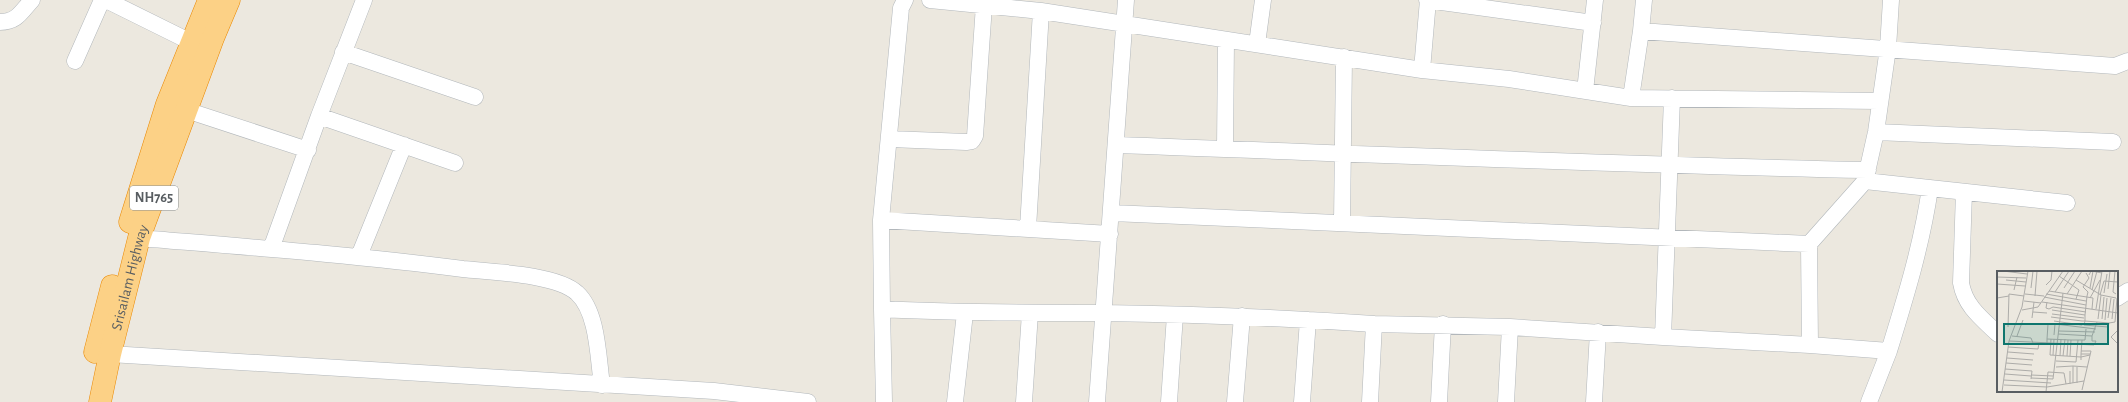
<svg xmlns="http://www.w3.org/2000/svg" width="2128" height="402" viewBox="0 0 2128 402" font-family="'Alegreya Sans',sans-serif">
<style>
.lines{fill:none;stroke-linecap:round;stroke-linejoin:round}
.minor-casing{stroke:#b2b7bb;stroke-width:17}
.highway-casing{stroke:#ea8801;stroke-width:23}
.minor{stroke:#fff;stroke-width:16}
.highway{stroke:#fcd186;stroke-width:22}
.labels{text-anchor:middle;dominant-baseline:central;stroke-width:3;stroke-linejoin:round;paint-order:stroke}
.shield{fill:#fff;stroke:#8a8e90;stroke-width:1}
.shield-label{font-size:14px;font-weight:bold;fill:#585d61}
.street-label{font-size:15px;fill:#585d61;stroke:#fff}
.inset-road{fill:none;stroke:#adaca9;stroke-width:1}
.view{fill:#0f766e;fill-opacity:0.15;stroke:#0f766e;stroke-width:2}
.inset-edge{fill:none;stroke:#585d61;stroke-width:2}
</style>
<rect width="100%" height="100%" fill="#ece8df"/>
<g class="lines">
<!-- minor casing -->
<g class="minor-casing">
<path id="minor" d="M106,0L201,47
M930,0L1041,11
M1427,0L1593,23
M1644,0L1641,31L2115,66L2128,61
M0,22C17,22 21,12 32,0
M1257,44L1263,0
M343,52L475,97
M75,61L102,0
M1422,70L1428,0
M1585,91L1595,0
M1631,98L1641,31
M186,110L308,150
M319,116L455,163
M1876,132L2113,142
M890,139L966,142L972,141L975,136L984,5
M1117,145C1367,154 1618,165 1868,170
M1225,149L1226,40
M1865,181L2067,203
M1964,192L1961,283C1965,306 1981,318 1998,334
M1112,213L1809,244
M881,220L1110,234
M1342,223L1344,57
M1028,228L1041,11L1422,70L1509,79L1631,98L1879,101
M139,238C247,247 355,255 463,269C491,272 557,274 577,293C598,312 598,358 602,385
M271,249L319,116L364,0
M359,256L404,145
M2117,298L2128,291
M882,309L881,220L901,8L905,0
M1374,324L1510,327L1663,337L1672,98
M1663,337L1810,345
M1889,351C1906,296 1922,244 1930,188
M110,354L714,391L808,402
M884,402L882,309C956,313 1029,313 1102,313C1193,314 1284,318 1374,324L1370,402
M955,402L965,313
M1024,402L1030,313
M1097,402L1126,0
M1169,402L1175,315
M1235,402L1242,316
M1302,402L1308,320
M1439,402L1443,324
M1506,402L1510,327
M1594,402L1598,332
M1869,402L1889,351L1810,345L1809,244L1865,181L1876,132L1888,48L1891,0"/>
</g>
<!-- highway casing -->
<g class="highway-casing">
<g id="highway">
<path d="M130,222L167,104L209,0"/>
<path d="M95,352L112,286"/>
<path id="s1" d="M100,402L110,354L139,238L213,38L229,0"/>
</g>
</g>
<!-- minor -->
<use href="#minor" class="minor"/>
<!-- highway -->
<use href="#highway" class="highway"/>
</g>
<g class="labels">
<!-- shield labels -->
<rect class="shield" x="130" y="186" width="48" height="24" rx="3"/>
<g class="shield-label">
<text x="154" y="198">NH765</text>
</g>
<!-- street labels -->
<g class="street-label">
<text stroke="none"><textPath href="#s1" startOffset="128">Srisailam Highway</textPath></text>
</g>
</g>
<!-- overview -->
<g transform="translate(1997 271)">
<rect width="121" height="121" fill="#ece8df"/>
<path class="inset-road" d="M6,0L30,3M118,0L116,21L119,23M92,4L94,0L105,2M62,5L82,19L79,28M0,6L29,7M9,9L29,11M79,9L104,24L101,48M121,11V24M0,13L28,15M49,14L54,9L55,0M34,17L36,0M67,17L78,0M93,17L96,0M111,18L113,0M17,19L20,6M95,19L100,0M52,20L96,27L95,38M58,21L72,0M107,22L110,3M28,23L47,25M49,23L89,30M70,23L85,0M103,24L107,10L121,11M104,24L119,27M38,25L40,0M47,26L89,34M0,27L12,25M93,27L103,9M27,30L44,32M45,31L121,42M50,31L49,37L52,38L56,36L89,41M99,38L105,0M25,39L41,36L66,0M55,39L88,44M36,41L50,42M55,43L87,47M54,46L85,50H88L112,52L111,56L87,54L88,50V44L90,25L91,21L86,16L92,7L89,2M35,47L37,31M111,47L114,27M105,48L107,26M115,48L117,28M108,49L110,27M57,50L85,54M112,52L118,51L120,27M11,56L12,23L27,25M121,59L114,66L121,73M62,60L98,61M61,63L95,65M57,64L58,53L99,58M15,65L34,67L36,72M20,65L26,49M50,68L51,53H58M54,68L53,84L84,86V83M74,69H88L89,58M85,69L84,83H93M12,70L97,74L99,70H95V65L100,51M50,72V68L74,69L73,85M11,76L41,78L42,72M84,80H94L85,119M11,81L37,83M56,84L57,68M63,85L64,68M66,85L68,68M70,85L71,69M10,87L36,89M84,89V86L93,84M59,90L79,91L81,69M9,92L35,94M59,96L76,95M8,98L35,100L34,108M8,103L34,105M34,104L56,105M34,107L56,108L66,22M7,109L54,112M76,112V95L90,96M80,112V96M73,113V100M7,114L50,116L87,110M5,121L12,70L25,36L31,0M49,121L51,101L67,102L69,113"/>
<path class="view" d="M7,53H111V73H7Z"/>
<rect width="121" height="121" class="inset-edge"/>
</g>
</svg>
